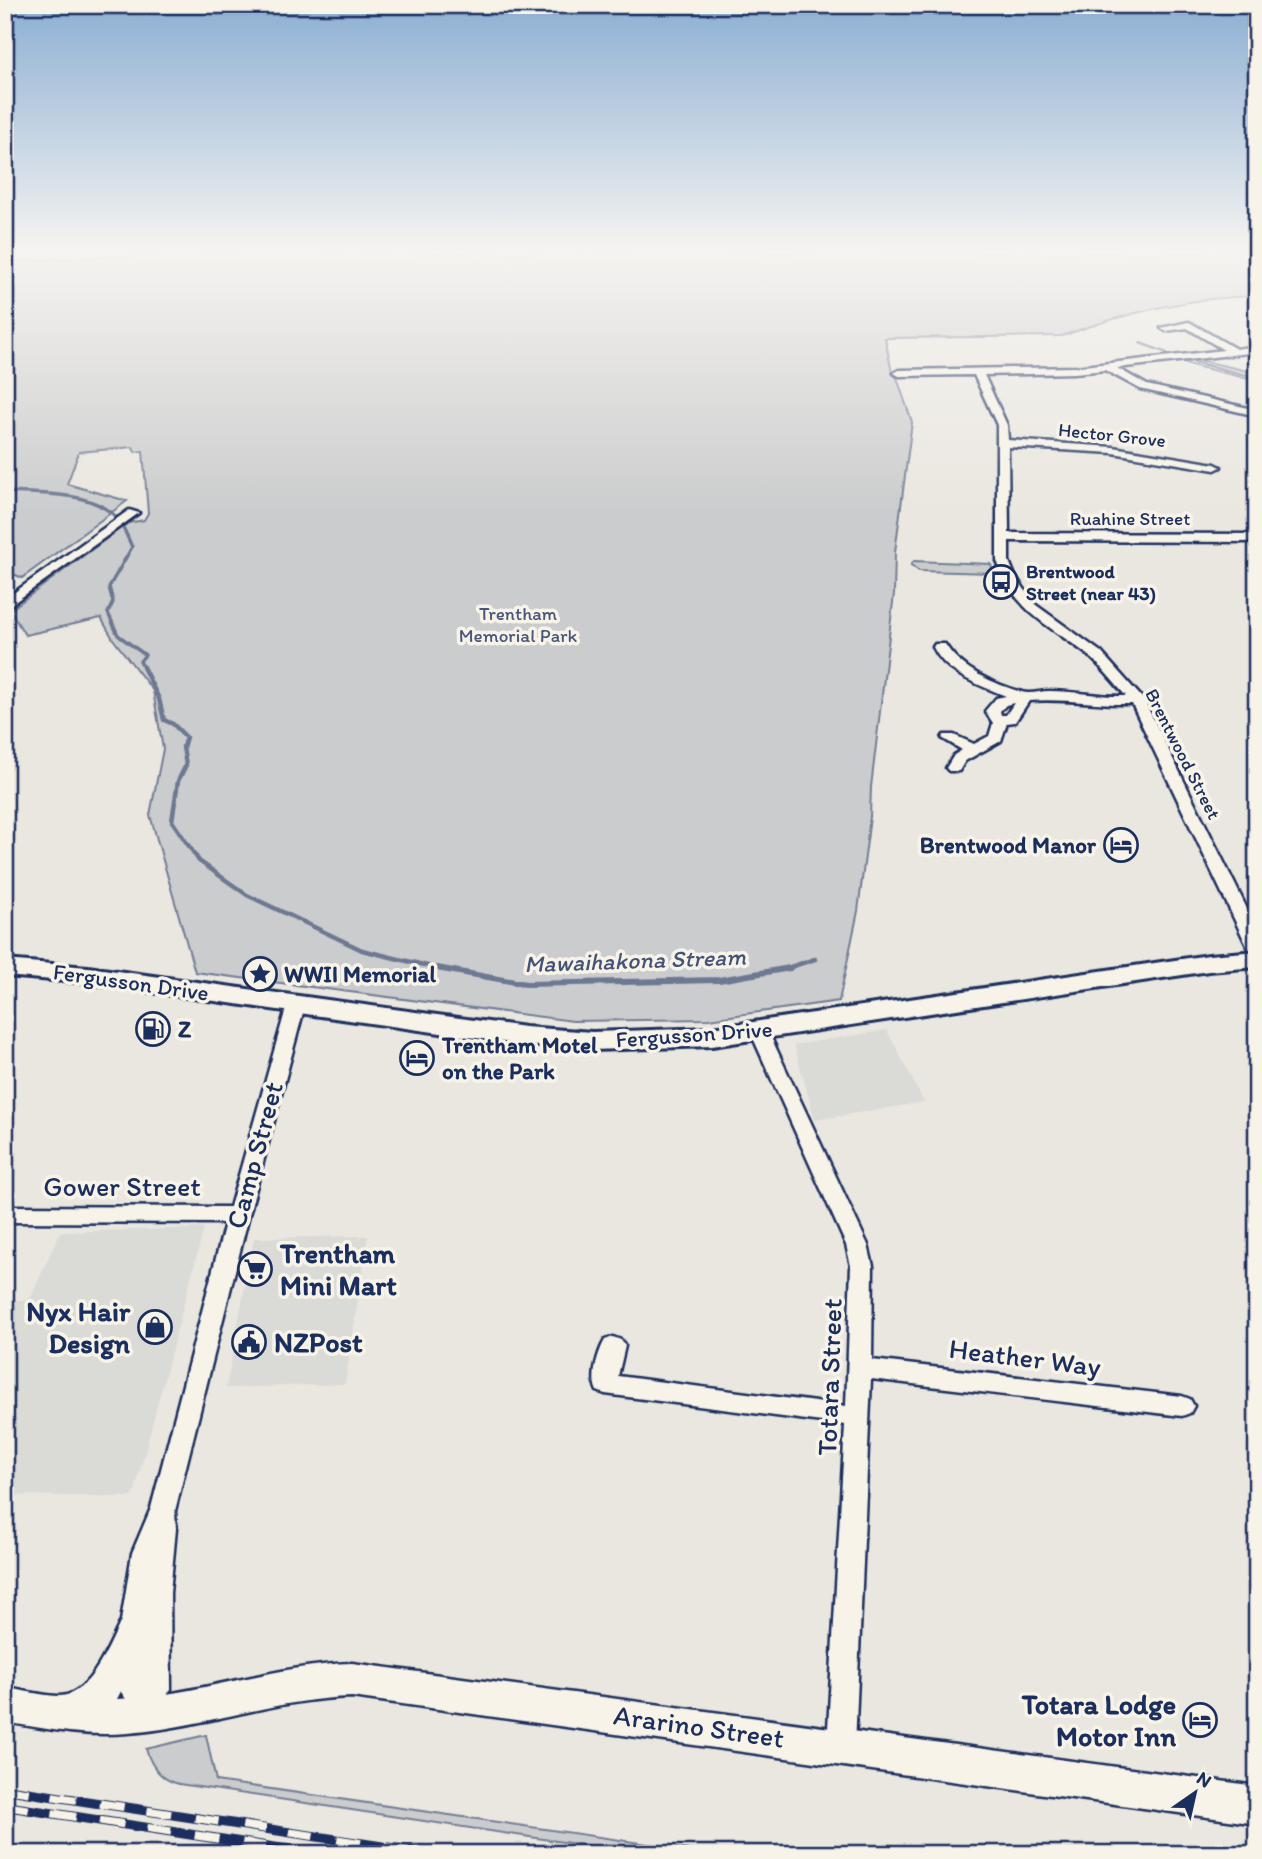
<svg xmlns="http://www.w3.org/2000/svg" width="1262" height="1859" viewBox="0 0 1262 1859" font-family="Itim,sans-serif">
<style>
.built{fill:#dadad6}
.green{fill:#cbcccd;stroke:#737e96;stroke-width:2}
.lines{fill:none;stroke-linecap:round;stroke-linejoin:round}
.stream-far3{stroke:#6d7892;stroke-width:2.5}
.stream-far2{stroke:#6d7892;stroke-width:3.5}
.stream-far1{stroke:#6d7892;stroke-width:4.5}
.stream{stroke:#6d7892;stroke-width:6}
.minor-casing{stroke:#1b2f5e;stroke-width:5}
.tertiary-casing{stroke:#1b2f5e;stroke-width:5}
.secondary-casing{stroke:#1b2f5e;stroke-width:6}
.minor{fill:#f7f3e8;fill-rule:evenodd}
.tertiary{fill:#f7f3e8;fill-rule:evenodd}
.secondary{fill:#f7f3e8;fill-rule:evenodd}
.rail-casing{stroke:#1b2f5e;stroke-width:10}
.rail{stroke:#f7f3e8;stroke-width:8;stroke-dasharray:24;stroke-linecap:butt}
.labels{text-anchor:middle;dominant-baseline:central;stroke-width:7;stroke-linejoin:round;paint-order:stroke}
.far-street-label{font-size:19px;fill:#1b2f5e;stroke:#f7f3e8}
.far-poi-label{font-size:19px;font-weight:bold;fill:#1b2f5e;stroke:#f7f3e8;text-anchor:start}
.far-park-label{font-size:19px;fill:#47567a;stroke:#f7f3e8}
.poi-label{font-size:23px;font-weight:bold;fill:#1b2f5e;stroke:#f7f3e8;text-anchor:start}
.street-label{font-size:23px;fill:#1b2f5e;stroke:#f7f3e8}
.water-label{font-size:24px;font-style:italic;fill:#445378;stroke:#f7f3e8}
.near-street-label{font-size:28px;fill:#1b2f5e;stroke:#f7f3e8}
.near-poi-label{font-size:28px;font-weight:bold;fill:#1b2f5e;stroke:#f7f3e8;text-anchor:start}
</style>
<rect width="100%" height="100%" fill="#eae7e0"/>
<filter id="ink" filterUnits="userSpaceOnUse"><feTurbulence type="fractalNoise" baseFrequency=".0143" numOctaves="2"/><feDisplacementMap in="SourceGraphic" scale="14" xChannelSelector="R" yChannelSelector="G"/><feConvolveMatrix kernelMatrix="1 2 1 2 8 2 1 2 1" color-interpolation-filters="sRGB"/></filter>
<g filter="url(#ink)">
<!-- built -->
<path class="built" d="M887,1030L924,1102L815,1120L794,1045Z
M204,1228L133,1497L5,1495V1300H27L31,1297L60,1232Z
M368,1236L345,1384L226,1388L254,1238Z"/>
<!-- green -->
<path class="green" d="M180,253H1257V296C1192,297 1122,314 1062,336L885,338L892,373L897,378L912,422L895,552L894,594L871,787L870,817L858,911L839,1001L709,1019L573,1021L195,972L150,815L163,749L153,691L113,639L101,618L25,635L10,610L128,523L144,520L148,513L143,451L135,452L133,447L79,452L67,484L127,501L22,578L5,570V262Z
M1199,360L1257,373V381L1183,363Z
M914,561L991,564L993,573L919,571L911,565Z
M206,1735L216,1781L716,1854H643L179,1784C161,1780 151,1766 146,1749Z"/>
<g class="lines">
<!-- stream-far3 -->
<path class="stream-far3" d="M1140,343L1167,353
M1194,362L1257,378"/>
<!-- stream-far2 -->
<path class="stream-far2" d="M5,492C38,494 86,491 113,514C122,522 127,536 132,547L109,587L113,602L108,613L118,635L145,655L140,661L144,669"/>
<!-- stream-far1 -->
<path class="stream-far1" d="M143,667L159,699L164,720L173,724L186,737L183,747L186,765L178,781L172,821L199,861L247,895L362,950L444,970
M781,970L815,959"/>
<!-- stream -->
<path class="stream" d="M437,968L526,984L719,980L790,968"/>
<!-- minor casing -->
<g class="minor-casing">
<path id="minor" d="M1189,322L1236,349L1257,346V352L1117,368L1147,385L1257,410V416L1140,389L1105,370L1075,373L984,375L1007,425L1008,440L1113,447L1215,464L1221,467L1215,470L1113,453L1008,447L1009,533L1257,534V542L1009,541V561L1015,576L1036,605L1101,652L1144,700L1257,929V953L1248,948L1132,704C1097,705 1063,698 1029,701L1015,722L1007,723L1001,741L965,761L959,771H949L946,768L954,755L962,750L942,738L944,735H954L974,744L989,736L993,723L985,711L996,698L1006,696C980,685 946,675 933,647L935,644H945C960,669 994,684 1022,692C1030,695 1040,691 1049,691C1075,691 1100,697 1126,696C1114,683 1102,667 1089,656C1048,624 1017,614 997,561V425L974,375L899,376L894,373L899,370L1075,367L1224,350L1187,328L1166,331L1161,328ZM1014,703L1006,715H1001L1000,711L1006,705Z
M129,510L139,513L5,609V599Z
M296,999L305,1005L249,1215L175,1511L176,1529L170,1593L171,1689L158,1707L154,1723L144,1727L134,1723L131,1706L121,1692V1621L132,1553L151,1508L225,1223L5,1222V1206L230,1207L287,1005Z
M759,1025L766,1027L768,1031L868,1245L873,1266L872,1360L1182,1396L1190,1399L1194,1406L1190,1413L1182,1416L871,1379L855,1746L851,1756L841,1760L831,1756L827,1746L845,1425L605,1394L597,1391C590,1378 598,1352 605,1340L613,1337L621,1340L625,1346L618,1376L846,1406L851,1266L846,1245L750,1031L752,1027Z"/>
</g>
<!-- tertiary casing -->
<g class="tertiary-casing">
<path id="tertiary" d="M133,1616L145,1621L151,1632L117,1699C197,1696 272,1665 352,1663L1257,1786V1824L352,1697C276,1699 204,1727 128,1733C87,1737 46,1729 5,1722V1688C23,1690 43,1696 60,1696C91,1695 110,1643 121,1621Z"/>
</g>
<!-- secondary casing -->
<g class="secondary-casing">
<path id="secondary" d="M1257,951V967L1209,971L712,1046L592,1050L525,1045L88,983L5,976V960L88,967L525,1027L592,1032L712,1028L1209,955Z"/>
</g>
<!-- minor -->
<use href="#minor" class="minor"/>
<!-- tertiary -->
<use href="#tertiary" class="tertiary"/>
<!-- secondary -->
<use href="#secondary" class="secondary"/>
<!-- rail casing -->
<g class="rail-casing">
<path id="rail" d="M5,1789L432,1854
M5,1806L317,1854"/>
</g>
<!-- rail -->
<use href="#rail" class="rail"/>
</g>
</g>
<!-- sky -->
<linearGradient id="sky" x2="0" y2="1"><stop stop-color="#8cafd3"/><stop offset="0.49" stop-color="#f6f4f1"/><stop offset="1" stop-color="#f6f4f1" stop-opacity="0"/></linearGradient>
<rect width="1262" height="513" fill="url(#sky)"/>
<!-- icons -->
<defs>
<g id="bus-ring" transform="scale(1.75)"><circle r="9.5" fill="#f7f3e8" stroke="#1b2f5e" stroke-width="1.5"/><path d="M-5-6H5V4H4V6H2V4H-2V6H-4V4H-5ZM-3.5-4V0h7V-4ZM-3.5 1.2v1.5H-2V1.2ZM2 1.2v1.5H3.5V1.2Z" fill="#1b2f5e"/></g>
<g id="hotel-ring" transform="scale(1.75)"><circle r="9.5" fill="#f7f3e8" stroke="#1b2f5e" stroke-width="1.5"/><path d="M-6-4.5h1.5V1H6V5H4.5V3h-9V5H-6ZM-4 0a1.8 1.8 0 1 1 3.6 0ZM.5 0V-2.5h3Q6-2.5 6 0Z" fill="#1b2f5e"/></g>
<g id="sight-ring" transform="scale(1.75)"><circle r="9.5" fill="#f7f3e8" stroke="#1b2f5e" stroke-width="1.5"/><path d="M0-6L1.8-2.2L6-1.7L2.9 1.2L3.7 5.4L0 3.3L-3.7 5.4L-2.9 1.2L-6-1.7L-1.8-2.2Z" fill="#1b2f5e"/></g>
<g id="fuel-ring" transform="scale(1.75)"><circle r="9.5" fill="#f7f3e8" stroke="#1b2f5e" stroke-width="1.5"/><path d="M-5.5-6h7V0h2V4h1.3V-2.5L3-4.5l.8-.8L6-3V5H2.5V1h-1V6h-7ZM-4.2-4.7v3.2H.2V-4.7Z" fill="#1b2f5e"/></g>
<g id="supermarket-ring" transform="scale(1.75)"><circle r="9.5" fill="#f7f3e8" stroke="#1b2f5e" stroke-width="1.5"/><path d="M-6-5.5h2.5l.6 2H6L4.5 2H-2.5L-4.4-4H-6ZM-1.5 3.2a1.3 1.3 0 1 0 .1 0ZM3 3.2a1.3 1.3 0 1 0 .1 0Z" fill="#1b2f5e"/></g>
<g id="shop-ring" transform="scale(1.75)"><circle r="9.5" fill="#f7f3e8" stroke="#1b2f5e" stroke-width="1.5"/><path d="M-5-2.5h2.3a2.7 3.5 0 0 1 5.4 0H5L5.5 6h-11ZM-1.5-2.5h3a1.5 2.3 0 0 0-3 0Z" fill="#1b2f5e"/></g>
<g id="civic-ring" transform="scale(1.75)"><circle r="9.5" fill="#f7f3e8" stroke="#1b2f5e" stroke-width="1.5"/><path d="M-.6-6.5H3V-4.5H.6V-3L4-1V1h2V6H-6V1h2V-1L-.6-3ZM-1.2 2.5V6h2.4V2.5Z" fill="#1b2f5e"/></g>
</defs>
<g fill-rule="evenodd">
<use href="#bus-ring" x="1001" y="582"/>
<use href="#hotel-ring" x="1121" y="845"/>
<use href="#sight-ring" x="260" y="974"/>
<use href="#fuel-ring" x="153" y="1029"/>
<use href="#hotel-ring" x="417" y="1058"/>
<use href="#supermarket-ring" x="255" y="1269"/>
<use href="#shop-ring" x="155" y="1327"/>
<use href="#civic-ring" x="249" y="1342"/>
<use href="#hotel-ring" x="1200" y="1720"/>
</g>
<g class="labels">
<!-- far-street labels -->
<g class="far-street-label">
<text transform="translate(1112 435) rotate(6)">Hector Grove</text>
<text x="1130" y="518">Ruahine Street</text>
<text transform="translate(1183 754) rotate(63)">Brentwood Street</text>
</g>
<!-- far-poi labels -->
<g class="far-poi-label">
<text x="1026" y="571">Brentwood<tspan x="1026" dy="22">Street (near 43)</tspan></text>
</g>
<!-- far-park labels -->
<g class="far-park-label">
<text x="518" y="613">Trentham<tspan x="518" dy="22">Memorial Park</tspan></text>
</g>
<!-- poi labels -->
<g class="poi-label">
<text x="1096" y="845" text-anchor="end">Brentwood Manor</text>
<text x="284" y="974">WWII Memorial</text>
<text x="178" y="1029">Z</text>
<text x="442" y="1045">Trentham Motel<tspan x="442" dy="26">on the Park</tspan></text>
</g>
<!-- street labels -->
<g class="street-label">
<text transform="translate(131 982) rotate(8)">Fergusson Drive</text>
<text transform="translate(694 1034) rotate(-4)">Fergusson Drive</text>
</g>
<!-- water labels -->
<g class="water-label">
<text transform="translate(635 960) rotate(-2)">Mawaihakona Stream</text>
</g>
<!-- near-street labels -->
<g class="near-street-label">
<text transform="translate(254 1155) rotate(-75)">Camp Street</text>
<text x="122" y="1186">Gower Street</text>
<text transform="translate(1025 1357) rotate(7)">Heather Way</text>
<text transform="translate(829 1377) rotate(-88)">Totara Street</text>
<text transform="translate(699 1726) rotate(8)">Ararino Street</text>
</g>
<!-- near-poi labels -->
<g class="near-poi-label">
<text x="280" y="1253">Trentham<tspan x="280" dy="32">Mini Mart</tspan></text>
<text x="130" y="1311" text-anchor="end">Nyx Hair<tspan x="130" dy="32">Design</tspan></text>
<text x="274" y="1342">NZPost</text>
<text x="1176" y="1704" text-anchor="end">Totara Lodge<tspan x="1176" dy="32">Motor Inn</tspan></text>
</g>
</g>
<!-- margin -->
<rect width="1262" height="1859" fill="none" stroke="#f7f3e8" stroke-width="28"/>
<rect x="14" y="14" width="1234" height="1831" fill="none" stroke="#1b2f5e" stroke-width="2.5" filter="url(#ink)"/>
<!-- north arrow -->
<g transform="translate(1195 1793) rotate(34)" stroke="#f7f3e8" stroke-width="5" paint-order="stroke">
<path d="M0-5L12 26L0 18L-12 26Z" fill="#1b2f5e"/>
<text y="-10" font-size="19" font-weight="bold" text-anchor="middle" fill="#1b2f5e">N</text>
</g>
</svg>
